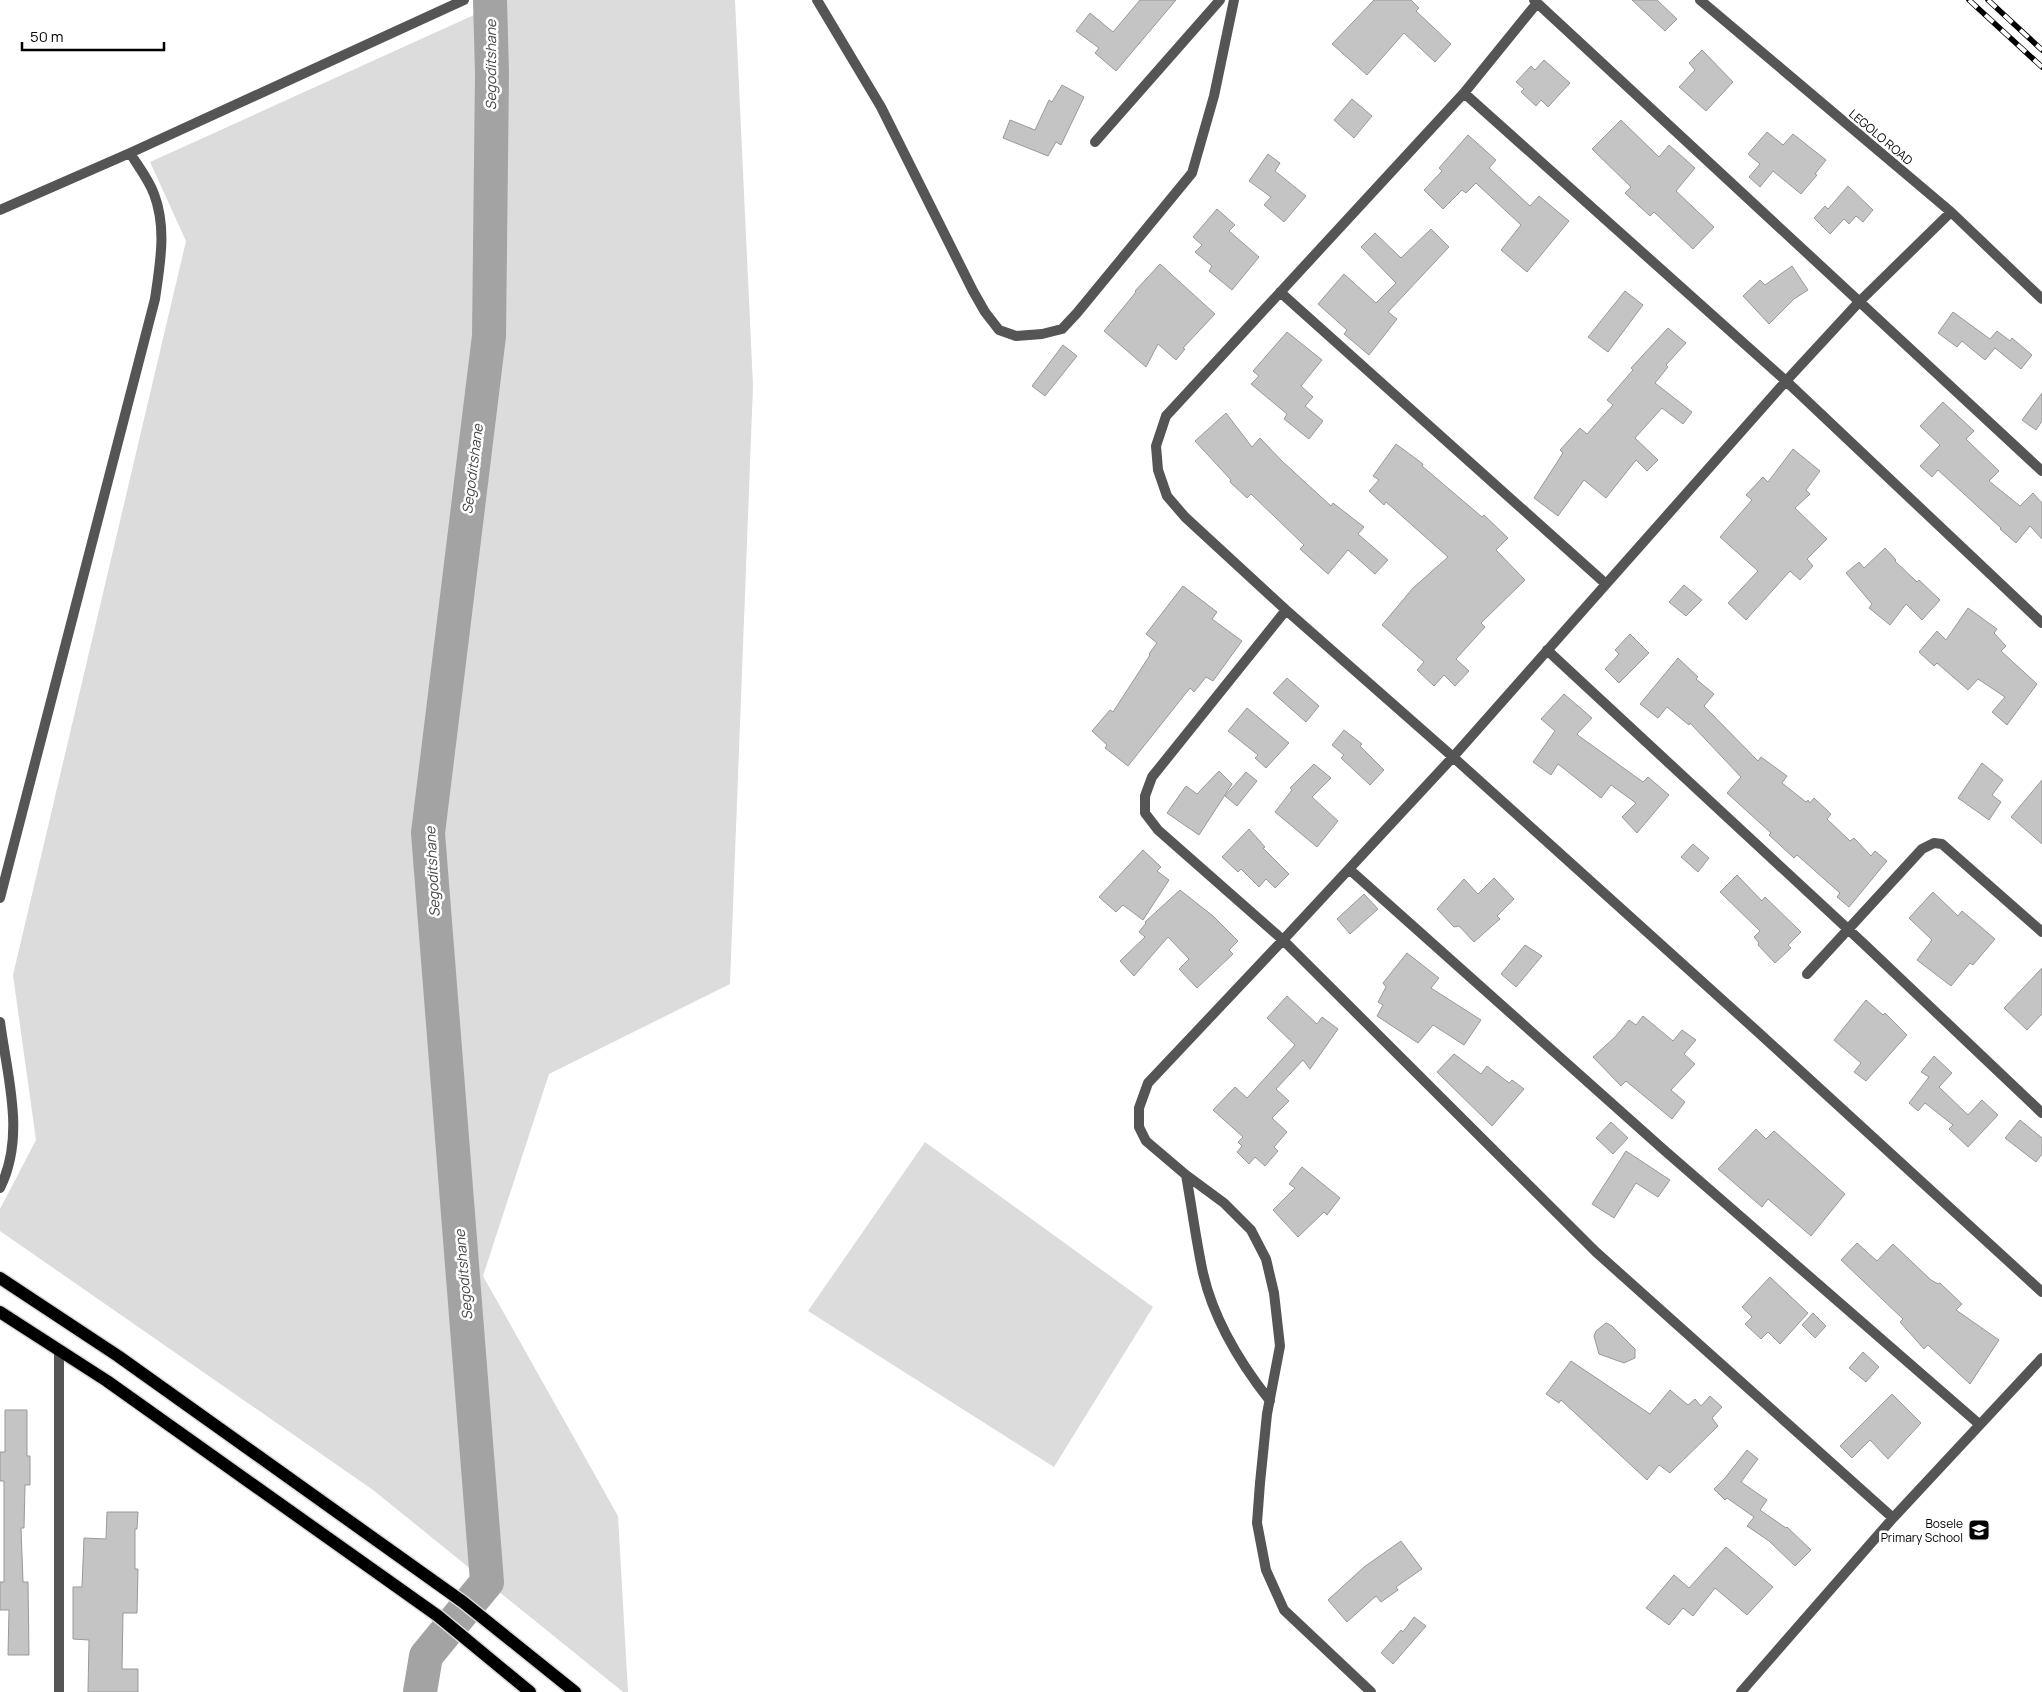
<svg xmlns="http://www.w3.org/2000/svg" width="2042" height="1692" viewBox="0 0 2042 1692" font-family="Manrope,sans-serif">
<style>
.green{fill:#dcdcdc}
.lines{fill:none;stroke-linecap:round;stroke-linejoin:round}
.river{stroke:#a3a3a3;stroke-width:34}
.building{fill:#c4c4c4;stroke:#999}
.primary-casing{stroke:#dbdbdb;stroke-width:15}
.street{stroke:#555;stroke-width:10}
.primary{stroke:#000;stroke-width:12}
.rail-casing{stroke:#000;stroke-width:5.5}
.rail{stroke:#fff;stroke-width:4;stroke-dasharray:11;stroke-linecap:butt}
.labels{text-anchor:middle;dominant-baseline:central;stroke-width:5;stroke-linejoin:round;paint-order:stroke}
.street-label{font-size:12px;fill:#000;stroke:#fff}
.poi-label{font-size:12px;fill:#000;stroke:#fff;text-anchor:end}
.water-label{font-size:14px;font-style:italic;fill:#444;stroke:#fff}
</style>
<rect width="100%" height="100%" fill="#fff"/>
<!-- green -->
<path class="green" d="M507,0H735L753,386L730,984L549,1074L483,1276L618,1516L628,1692H623L373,1490L0,1231V1209L36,1140L13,975L186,241L150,162Z
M925,1142L1153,1307L1054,1467L808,1311Z"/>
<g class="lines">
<!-- river -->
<path class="river" d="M420,1692L426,1656L487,1582L428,833L489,336L492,73L490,0"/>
</g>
<!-- building -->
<path class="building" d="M1140,0H1176L1116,71L1095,53L1099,48L1076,31L1090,13L1113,32Z
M1374,0H1411L1419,8L1416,11L1451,44L1435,62L1404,33L1367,75L1332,44Z
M1632,0H1657L1677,19L1665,31Z
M1702,50L1733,82L1706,111L1679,87L1695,70L1689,63Z
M1544,60L1570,83L1548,107L1541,100L1536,106L1521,92L1524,89L1516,82L1531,66L1535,70Z
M1062,85L1084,97L1061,145L1056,142L1048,156L1003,138L1010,120L1035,130L1049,100L1052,102Z
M1352,99L1372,116L1354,138L1334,120Z
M1621,120L1659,157L1669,145L1695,168L1676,191L1714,227L1693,249L1654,212L1650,216L1625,193L1631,187L1592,149Z
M1767,132L1783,145L1793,134L1826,160L1815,174L1817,175L1801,194L1773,171L1760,187L1749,177L1760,164L1748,154Z
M1468,135L1496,160L1489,168L1530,206L1539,196L1569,221L1527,272L1501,250L1521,225L1476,183L1466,193L1462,190L1443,209L1424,190L1442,171L1439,168Z
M1268,154L1280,163L1275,171L1306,196L1284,222L1264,205L1271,197L1249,181Z
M1848,186L1873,210L1863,222L1856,216L1849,224L1844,219L1830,234L1814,218L1825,206L1828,209Z
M1217,209L1235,225L1229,231L1259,257L1232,290L1209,271L1212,266L1195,252L1202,245L1193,237Z
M1431,229L1449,247L1388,312L1397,319L1369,355L1344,334L1347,330L1318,304L1344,274L1376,303L1396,283L1361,247L1375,233L1401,258Z
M1160,264L1215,314L1183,348L1185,349L1176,360L1158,344L1146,367L1104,331L1136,292L1135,291Z
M1792,266L1808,290L1794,299L1769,324L1743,296L1760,280L1765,285Z
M1625,291L1643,305L1608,352L1588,337Z
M1953,312L1990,339L1997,331L2010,341L2012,338L2032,355L2021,369L1995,348L1985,360L1962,341L1957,347L1938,333Z
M1668,328L1686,343L1666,365L1668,367L1655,383L1692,412L1683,424L1662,408L1635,438L1658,460L1647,471L1636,460L1606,498L1584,480L1558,516L1534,498L1563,453L1560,450L1580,428L1587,434L1613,405L1607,400L1633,370L1631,368Z
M1287,332L1322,360L1301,386L1313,397L1305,406L1323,421L1309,439L1284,419L1287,414L1251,384L1259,376L1253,371Z
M1063,345L1077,356L1045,396L1032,386Z
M2042,393V421L2036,430L2022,420Z
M1943,402L1974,431L1966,439L1999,471L1989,481L2020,506L2033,493L2042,503V539L2030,526L2016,543L2000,529L2001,528L1938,470L1932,477L1920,466L1940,445L1920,426Z
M1226,413L1252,447L1260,438L1282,461L1331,506L1333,503L1364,527L1358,534L1388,560L1375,574L1348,550L1328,574L1300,549L1304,545L1251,494L1247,498L1230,482L1231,480L1195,441Z
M1396,444L1423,464L1422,466L1482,517L1484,515L1508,538L1496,550L1525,580L1481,623L1485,627L1456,659L1469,671L1455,686L1444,675L1434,686L1417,670L1424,662L1382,625L1413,588L1448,557L1386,502L1384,505L1369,491L1379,480L1373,476Z
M1793,449L1820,471L1806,490L1810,494L1795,508L1827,539L1807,559L1813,566L1800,580L1790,571L1746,620L1728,603L1758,571L1720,537L1752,500L1746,495L1763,477L1768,482Z
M1885,548L1896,560L1895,561L1917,582L1919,580L1940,600L1922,620L1906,604L1890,625L1869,608L1872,604L1846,573L1859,562L1864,568Z
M1684,585L1702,600L1686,616L1669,602Z
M1183,586L1217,612L1212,619L1242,641L1213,681L1206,677L1194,692L1190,688L1128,766L1105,748L1107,745L1092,731L1110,710L1113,712L1150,655L1149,654L1157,643L1146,634Z
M1968,608L1997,629L1994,633L2006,646L2001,651L2037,684L2007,725L1992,712L2005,697L1978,679L1968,690L1937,663L1934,666L1919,652L1937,631L1946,640Z
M1630,634L1649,653L1619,683L1605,669L1619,654L1615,650Z
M1678,658L1698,677L1696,679L1714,694L1704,706L1758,761L1761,757L1787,776L1782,783L1806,802L1808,800L1810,803L1814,798L1831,814L1827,819L1850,841L1854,838L1871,856L1875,851L1887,861L1849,907L1837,897L1840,893L1797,855L1794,858L1769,835L1771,833L1727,793L1741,777L1690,723L1689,725L1667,707L1658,718L1640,704Z
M1287,678L1319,706L1306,722L1273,693Z
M1564,694L1592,718L1577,734L1579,736L1643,782L1648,777L1669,795L1637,833L1622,817L1636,803L1611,785L1601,798L1558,764L1551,775L1533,762L1555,731L1541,719Z
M1247,708L1289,743L1266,768L1255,758L1258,755L1228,731Z
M1344,730L1362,744L1360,746L1384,770L1370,785L1341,758L1344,755L1332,745Z
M1982,763L2003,780L1992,795L2001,802L1989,820L1958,798Z
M1314,764L1331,778L1312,797L1338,821L1317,847L1275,812L1292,790L1290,788Z
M1219,771L1232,784L1199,835L1167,813L1186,786L1197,794Z
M1246,772L1257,781L1237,806L1225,796Z
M2042,780V844L2011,817Z
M1249,829L1265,847L1263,848L1289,874L1275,888L1266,879L1259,887L1241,869L1238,872L1222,857Z
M1693,844L1709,858L1698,872L1681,857Z
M1143,850L1161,867L1157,871L1169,880L1143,920L1123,905L1116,912L1099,897Z
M1737,875L1762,901L1765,897L1801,932L1788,945L1791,948L1775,963L1758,945L1759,943L1754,937L1760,931L1720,892Z
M1494,878L1514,899L1497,916L1500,919L1474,942L1459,926L1454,927L1437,909L1464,879L1478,894Z
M1180,890L1213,916L1238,941L1229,950L1233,954L1197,988L1179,969L1189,959L1168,937L1134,976L1120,961L1145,937L1139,932L1146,923L1145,922Z
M1933,892L1958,916L1962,911L1995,939L1973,965L1970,963L1951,986L1917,960L1932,940L1909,918Z
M1364,894L1378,909L1350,934L1337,919Z
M1525,945L1542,956L1516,987L1501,974Z
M1407,953L1439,978L1431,988L1481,1020L1464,1045L1433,1025L1418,1043L1377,1016L1383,1005L1378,1002L1386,987L1383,983Z
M2042,968V1014L2027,1030L2004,1008Z
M1287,996L1317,1024L1322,1017L1338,1029L1310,1069L1303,1060L1276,1089L1289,1101L1272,1118L1287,1132L1274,1147L1278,1151L1265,1166L1255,1157L1249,1164L1237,1152L1242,1146L1238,1142L1243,1137L1213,1110L1235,1087L1247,1098L1295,1045L1267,1018Z
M1866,1000L1883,1015L1885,1013L1907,1035L1866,1081L1854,1072L1861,1063L1834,1040Z
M1643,1016L1673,1041L1682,1030L1696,1040L1684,1054L1695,1064L1671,1090L1685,1102L1672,1119L1626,1081L1621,1086L1593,1057L1615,1037L1629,1020L1636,1025Z
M1454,1054L1481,1074L1487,1066L1509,1083L1512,1080L1524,1089L1492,1126L1437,1072Z
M1934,1056L1952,1073L1939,1087L1968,1115L1982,1100L1998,1115L1968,1147L1949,1129L1953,1125L1925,1103L1918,1111L1909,1103L1929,1077L1921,1072Z
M2020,1120L2042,1138V1154L2036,1162L2005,1138Z
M1611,1122L1628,1138L1613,1154L1596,1138Z
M1756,1129L1766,1139L1774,1131L1845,1194L1811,1236L1768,1199L1762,1207L1718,1169Z
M1626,1151L1670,1180L1658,1197L1636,1183L1614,1218L1592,1204Z
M1302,1167L1340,1198L1327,1215L1324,1212L1298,1237L1273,1210L1295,1188L1289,1184Z
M1857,1243L1877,1261L1893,1244L1931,1280L1938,1284L1940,1283L1962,1304L1956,1310L1999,1340L1970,1384L1928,1345L1924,1349L1900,1322L1903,1319L1841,1260Z
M1770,1277L1808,1313L1780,1344L1768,1332L1761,1339L1745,1324L1752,1317L1742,1307Z
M1813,1313L1826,1326L1815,1338L1802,1325Z
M1606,1323L1612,1326L1635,1349V1358L1624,1363L1599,1354L1594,1336L1596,1331Z
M1863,1352L1879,1367L1866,1382L1849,1368Z
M1571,1361L1650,1414L1670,1390L1688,1405L1695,1399L1701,1406L1710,1396L1722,1407L1712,1418L1718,1426L1670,1473L1659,1465L1647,1480L1561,1400L1559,1403L1546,1394Z
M1892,1394L1921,1423L1888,1459L1870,1440L1852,1458L1840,1446Z
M5,1410H27V1456H30V1485H25L24,1528H21L23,1582H28L29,1655H8L9,1610H0V1582H4V1481H0V1452H5Z
M1747,1450L1758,1459L1741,1482L1767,1500L1760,1510L1786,1528L1787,1527L1811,1550L1795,1566L1769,1541L1747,1526L1754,1517L1727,1498L1725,1500L1714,1489L1725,1478Z
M107,1512H138L137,1529H135V1569H138L137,1613H123L122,1669H138V1692H88L89,1640L73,1639V1587H82L84,1538L106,1539Z
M1401,1541L1422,1569L1396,1587L1398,1590L1381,1602L1376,1596L1347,1622L1328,1600L1364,1567Z
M1726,1547L1773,1587L1747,1615L1715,1588L1693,1616L1683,1608L1669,1625L1646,1608L1674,1575L1689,1588Z
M1414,1617L1426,1626L1393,1664L1381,1653L1401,1630L1403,1632Z"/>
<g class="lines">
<!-- primary casing -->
<g class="primary-casing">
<path id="primary" d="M0,1278L118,1356L463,1602L575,1692
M0,1312L107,1381L438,1616L530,1692"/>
</g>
<!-- street -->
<path class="street" d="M817,0L881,107L973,291L985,312L999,330L1016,336L1042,334L1062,329L1077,313L1192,173L1214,96L1234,0
M1534,0L2042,471
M1700,0L1951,212L2042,299
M1537,3L1464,93L1166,416L1156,446L1158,470L1167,496L1185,517L1286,610L1453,757L1759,1033L2042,1292
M1464,93L1786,381L2042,623
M1095,142L1220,0
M0,210L130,153L464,0
M1280,292L1606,584
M1286,610L1152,777L1145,796V813L1158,830L1283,940L1596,1252L1893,1518
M1547,650L1864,944L2042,1113
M1349,869L1664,1150L1979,1424
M0,898L155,299C160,264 167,228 154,194C149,180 138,166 130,153
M1807,974L1922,849L1934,843L1942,844L2042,932
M0,1022C7,1076 26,1136 0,1188
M1186,1175C1192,1208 1196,1241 1203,1273C1214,1321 1240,1363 1270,1401
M59,1692V1351
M1371,1692L1284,1610L1266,1570L1257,1523L1260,1483L1267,1414L1280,1346L1274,1293L1266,1259L1251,1230L1224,1203L1186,1175L1146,1141L1139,1127V1108L1148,1083L1283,940L1453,757L1786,381L1859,302L1951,212
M1741,1692L1893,1518L2042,1358"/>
<!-- primary -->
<use href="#primary" class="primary"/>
<!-- rail casing -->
<g class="rail-casing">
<path id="rail" d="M1969,0L2042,67
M1988,0L2042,50"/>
</g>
<!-- rail -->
<use href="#rail" class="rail"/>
</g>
<!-- icons -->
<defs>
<g id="school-square" transform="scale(1.125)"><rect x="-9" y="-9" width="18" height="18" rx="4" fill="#000" stroke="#fff"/><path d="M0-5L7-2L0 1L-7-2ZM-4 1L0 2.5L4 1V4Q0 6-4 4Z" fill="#fff"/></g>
</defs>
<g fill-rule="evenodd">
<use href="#school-square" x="1979" y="1530"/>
</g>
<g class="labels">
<!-- street labels -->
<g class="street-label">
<text transform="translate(1881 137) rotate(40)">LEGOLO ROAD</text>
</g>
<!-- poi labels -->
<g class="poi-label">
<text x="1963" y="1523">Bosele<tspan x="1963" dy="14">Primary School</tspan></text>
</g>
<!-- water labels -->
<g class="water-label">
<text transform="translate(490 65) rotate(-90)">Segoditshane</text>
<text transform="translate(472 469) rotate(-83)">Segoditshane</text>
<text transform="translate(432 872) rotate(-93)">Segoditshane</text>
<text transform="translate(463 1275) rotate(-95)">Segoditshane</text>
</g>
</g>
<!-- scale -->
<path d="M22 42v8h142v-8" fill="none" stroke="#000000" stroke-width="2.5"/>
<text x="30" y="42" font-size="15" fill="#000000" stroke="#ffffff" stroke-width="4" paint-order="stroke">50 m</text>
</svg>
